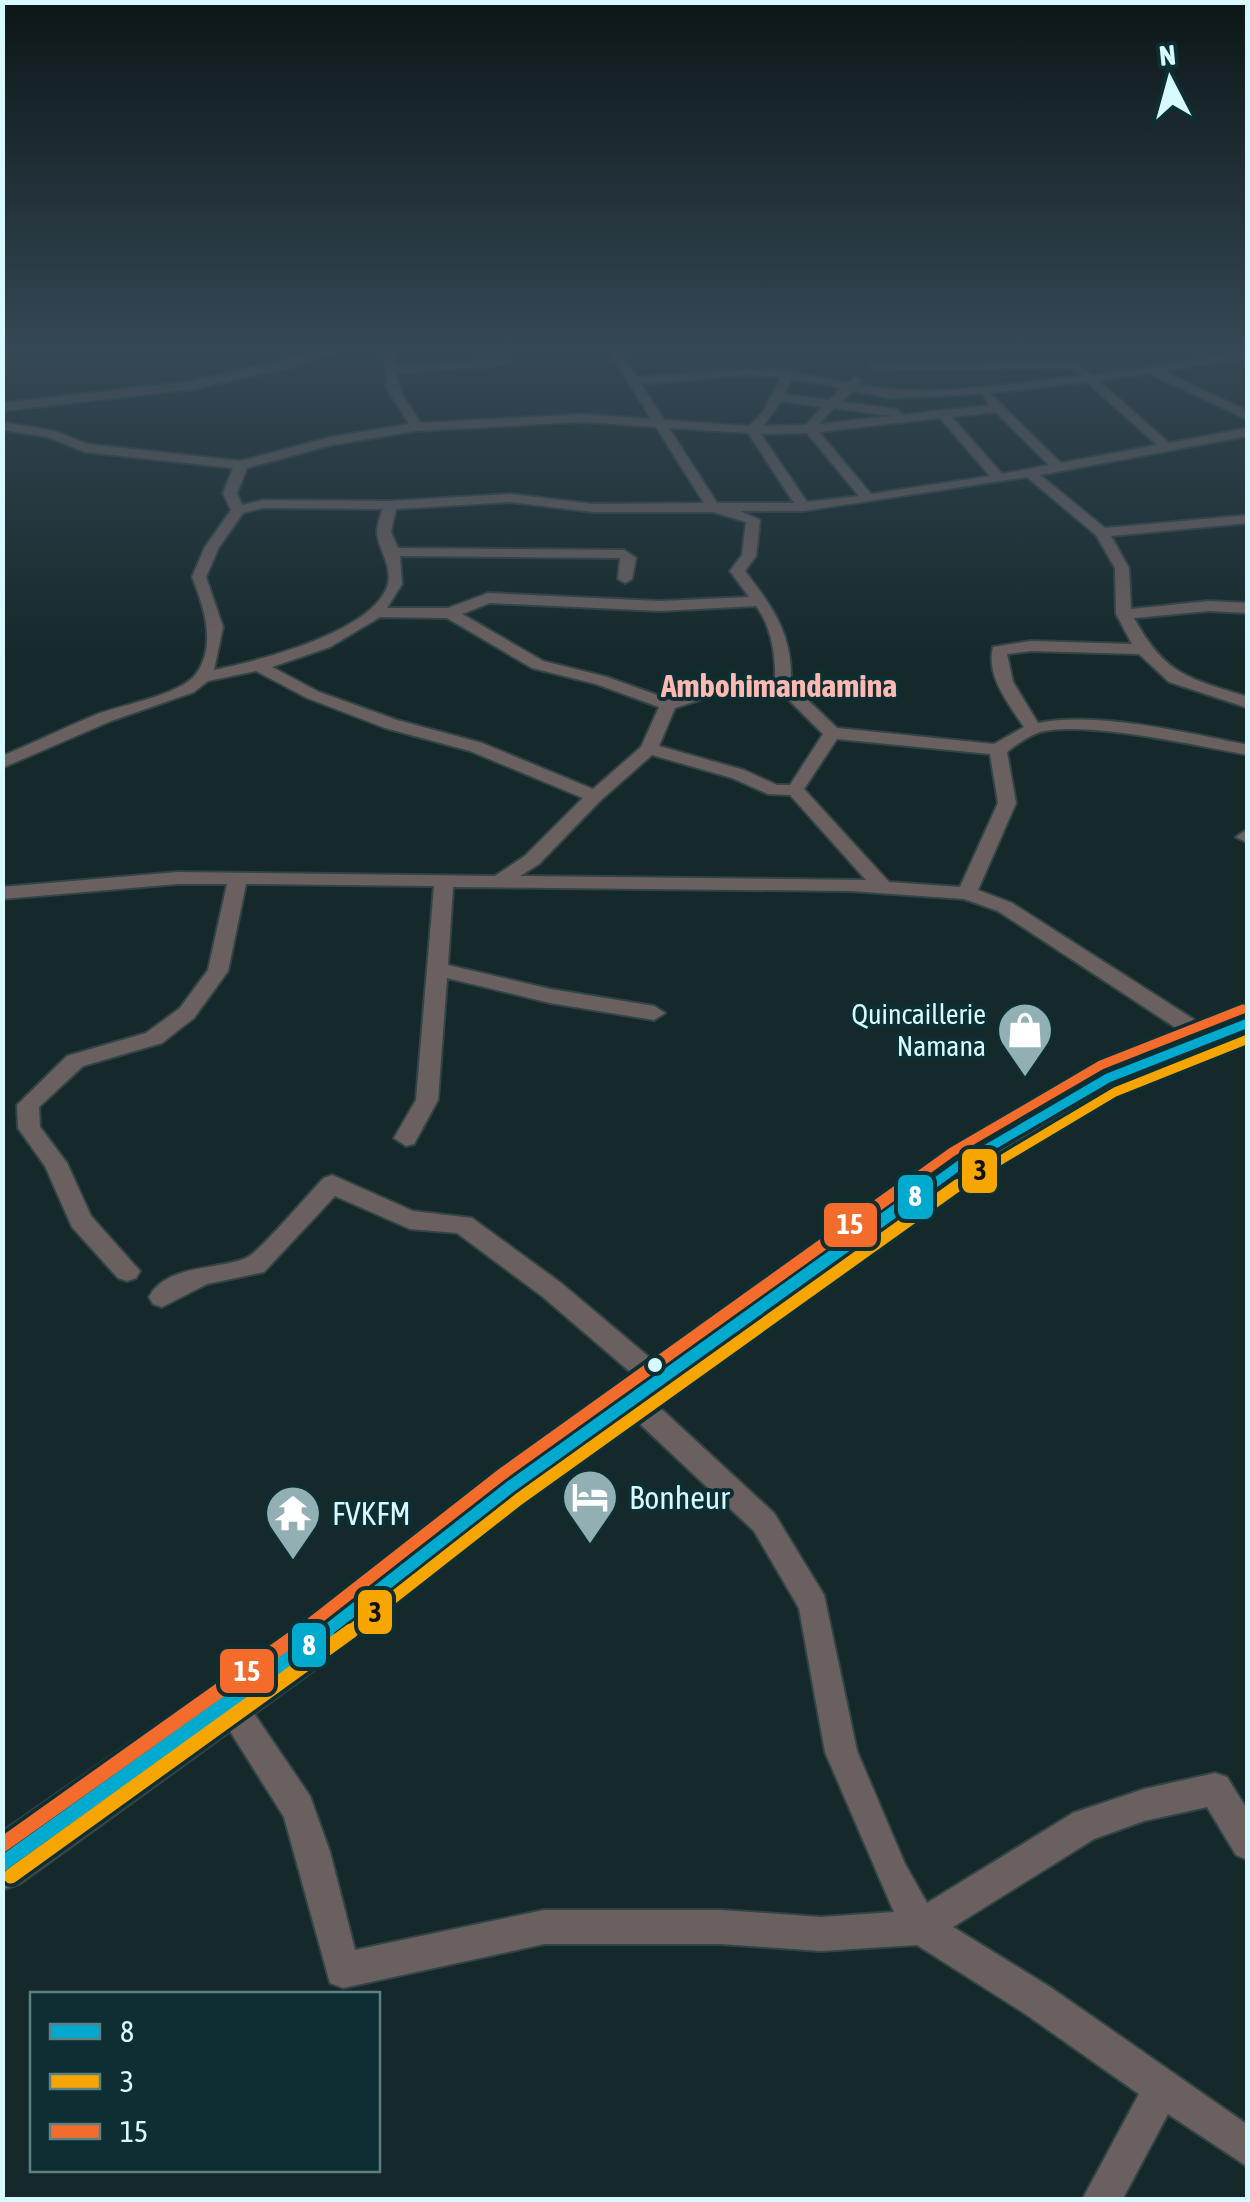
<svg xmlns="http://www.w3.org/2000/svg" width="1250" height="2202" viewBox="0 0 1250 2202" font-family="'Asap Condensed',sans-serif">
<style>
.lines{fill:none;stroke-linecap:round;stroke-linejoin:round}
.minor-casing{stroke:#324446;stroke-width:4}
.primary-casing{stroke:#324446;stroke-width:4}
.minor{fill:#6b6060;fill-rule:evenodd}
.primary{fill:#656261;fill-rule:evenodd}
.bus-1-far2-casing{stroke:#0d2e32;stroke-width:16}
.bus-1-far1-casing{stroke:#0d2e32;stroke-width:20}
.bus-1-casing{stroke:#0d2e32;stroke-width:22}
.bus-2-far2-casing{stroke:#0d2e32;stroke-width:16}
.bus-2-far1-casing{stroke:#0d2e32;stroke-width:20}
.bus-2-casing{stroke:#0d2e32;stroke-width:22}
.bus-3-far2-casing{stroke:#0d2e32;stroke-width:16}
.bus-3-far1-casing{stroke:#0d2e32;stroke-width:20}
.bus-3-casing{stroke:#0d2e32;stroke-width:22}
.bus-1-far2{stroke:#00a9ce;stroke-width:9}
.bus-1-far1{stroke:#00a9ce;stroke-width:12}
.bus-1{stroke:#00a9ce;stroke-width:15}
.bus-2-far2{stroke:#f7a600;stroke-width:9}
.bus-2-far1{stroke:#f7a600;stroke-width:12}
.bus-2{stroke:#f7a600;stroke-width:15}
.bus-3-far2{stroke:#f36c2b;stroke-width:9}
.bus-3-far1{stroke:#f36c2b;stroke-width:12}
.bus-3{stroke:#f36c2b;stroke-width:15}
.bus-dot{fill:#d6faff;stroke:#0d2e32;stroke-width:4}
.labels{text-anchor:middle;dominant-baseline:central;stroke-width:8;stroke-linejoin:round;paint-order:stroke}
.poi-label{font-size:28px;fill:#d6faff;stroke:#0d2e32;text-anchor:end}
.far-district-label{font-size:32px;font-weight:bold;fill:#febab2;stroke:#0d2e32}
.near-poi-label{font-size:32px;fill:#d6faff;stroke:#0d2e32;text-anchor:start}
.line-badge{stroke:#0d2e32;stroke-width:4}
.badge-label{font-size:28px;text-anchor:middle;font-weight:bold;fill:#fff}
.pale-badge-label{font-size:28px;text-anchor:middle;font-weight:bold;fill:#111}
</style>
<rect width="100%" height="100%" fill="#15282a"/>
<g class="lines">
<!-- minor casing -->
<g class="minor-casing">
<path id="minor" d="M317,352H334L294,367L193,389L2,411V403L193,381Z
M383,352H395V366L506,359L512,362L506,365L396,373L402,395L421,423L582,414L651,419L610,352H621L637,377L750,369H777L848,383L856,377L862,381L859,385C932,398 1007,384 1080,376L1075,368L874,370L870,365L1075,362L1092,375L1248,352V357L1163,371L1248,411V420L1149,373L1099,381L1169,443L1248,428V436L1040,475L1105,528L1248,515V523L1111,536L1129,568L1131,609L1209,601L1248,603V613L1209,611L1134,618C1165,675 1188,678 1248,697V708L1169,682L1139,654L1031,651L1007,654L1013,682L1038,723C1097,711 1188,733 1248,745V755C1200,746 1083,720 1040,732C1028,736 1017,744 1007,752L1016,803L978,890L1012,903L1215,1033L1218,1038L1215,1043H1199L998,911L964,899L850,891L453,887L448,965L550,989L654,1006L665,1013L654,1020L550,1003L447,978L438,1100L414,1144L406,1146L394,1138L416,1100L434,886L246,884L228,971L194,1018L162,1043L83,1066L39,1107L40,1127L67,1163L91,1216L140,1271L136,1278L127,1281L118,1278L72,1227L45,1166L18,1128L17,1105L67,1056L146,1033L180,1008L208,970L227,884H178L2,899V887L178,872L495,876L525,856L583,798L470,751L385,728L307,698L256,671L208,681L194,692L111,721L2,768V756C33,743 64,728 95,715C120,705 181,695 196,674C217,645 204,606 192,577L205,547L231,510L223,493L233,468L85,452L48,437L2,430V422L55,431L87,444L241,461L331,437L409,424L387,389ZM750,375L781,377L764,411L749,426L664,420L641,384ZM792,379L841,388L829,400L784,394ZM1087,382L1157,445L1061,463L990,393ZM853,391L890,398L982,394L989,405L902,415L897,409L841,402ZM781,401L822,407L806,425L763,426ZM834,408L892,416L819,424ZM996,412L1049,465L1002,474L952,417ZM940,418L990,476L871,494L819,432ZM582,422L656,427L704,503L592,504L511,494L390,501L263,500L242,505L237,493L247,468L332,445L416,431ZM669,428L748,433L794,503H717ZM807,433L859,496L807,502L761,434ZM1027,477L1096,535L1115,568L1116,614L1132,644L1031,641L993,647C986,676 1008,703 1024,727L994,744L837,728L791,684C793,634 773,608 745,571L756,556L760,520L740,511H803ZM511,502L592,512H713L746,522L742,555L730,571L749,597L660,601L488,593L448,608H387L402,584L400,556L620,558L618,579L625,583L632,579L636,558L624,550L398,548L391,532L396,509ZM263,508L382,509C381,515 377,525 377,532C378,549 392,564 388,584C375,632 257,661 214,670L223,627L206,577L219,547L243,513ZM490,603L660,611L756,606C771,625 776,656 775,680L726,681L668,699L607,677L543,661L462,614ZM380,617L447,618L532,668L596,684L659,707L641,747L593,789L482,743L397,720L319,692L272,667L330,647ZM779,690L823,734L790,785H777L744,770L659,746L675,708L727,691ZM837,739L990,754L998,803L960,887L889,882L804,789ZM652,755L732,778L768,794L790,795L866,880L520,876L539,864L601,800Z
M1245,831L1248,832V843L1236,837Z
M332,1175L413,1211L472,1218L561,1283L668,1373L672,1381L668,1389L659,1392L650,1389L543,1297L457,1233L410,1229L335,1196L264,1272L207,1284L162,1307L153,1304L149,1297C167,1263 224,1270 248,1257C262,1249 309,1193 324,1178Z
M634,1390L644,1393L774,1513L824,1595L857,1751L905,1864L927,1903L1073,1813L1144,1789L1215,1773L1227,1777L1248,1811V1860L1236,1855L1207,1807L1144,1821L1094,1839L953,1927L1050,1987L1248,2125V2167L1168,2114L1122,2200H1082L1139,2094L1024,2013L917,1945L821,1951L721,1944H544L343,1988L330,1983L284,1817L213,1704L218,1693L229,1689L240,1693L310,1796L330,1852L355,1950L544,1910H721L821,1917L894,1912L825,1752L799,1608L754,1531L624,1409L621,1401L624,1393Z"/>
</g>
<!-- primary casing -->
<g class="primary-casing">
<path id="primary" d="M1248,1012V1036L1120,1086L974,1173L526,1501L313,1671L21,1883L2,1890V1832L279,1639L494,1473L948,1155L1096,1070Z"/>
</g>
<!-- minor -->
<use href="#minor" class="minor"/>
<!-- primary -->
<use href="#primary" class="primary"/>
<!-- bus-1-far2 casing -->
<g class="bus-1-far2-casing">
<path id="bus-1-far2" d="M928,1188L961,1164L1108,1078L1248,1023"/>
</g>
<!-- bus-1-far1 casing -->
<g class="bus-1-far1-casing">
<path id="bus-1-far1" d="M324,1633L510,1487L931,1185"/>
</g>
<!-- bus-1 casing -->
<g class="bus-1-casing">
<path id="bus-1" d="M2,1864L327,1631"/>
</g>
<!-- bus-2-far2 casing -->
<g class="bus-2-far2-casing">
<path id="bus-2-far2" d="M954,1188L1115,1092L1248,1039"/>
</g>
<!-- bus-2-far1 casing -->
<g class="bus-2-far1-casing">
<path id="bus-2-far1" d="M348,1633L519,1499L958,1185"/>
</g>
<!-- bus-2 casing -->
<g class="bus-2-casing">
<path id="bus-2" d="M11,1876L351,1631"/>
</g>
<!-- bus-3-far2 casing -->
<g class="bus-3-far2-casing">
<path id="bus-3-far2" d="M902,1188L952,1152L1101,1065L1243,1009"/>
</g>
<!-- bus-3-far1 casing -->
<g class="bus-3-far1-casing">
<path id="bus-3-far1" d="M299,1633L501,1475L906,1185"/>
</g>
<!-- bus-3 casing -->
<g class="bus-3-casing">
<path id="bus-3" d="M2,1845L303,1631"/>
</g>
<!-- bus-1-far2 -->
<use href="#bus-1-far2" class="bus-1-far2"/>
<!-- bus-1-far1 -->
<use href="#bus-1-far1" class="bus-1-far1"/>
<!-- bus-1 -->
<use href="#bus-1" class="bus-1"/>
<!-- bus-2-far2 -->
<use href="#bus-2-far2" class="bus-2-far2"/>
<!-- bus-2-far1 -->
<use href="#bus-2-far1" class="bus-2-far1"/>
<!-- bus-2 -->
<use href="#bus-2" class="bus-2"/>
<!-- bus-3-far2 -->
<use href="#bus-3-far2" class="bus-3-far2"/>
<!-- bus-3-far1 -->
<use href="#bus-3-far1" class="bus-3-far1"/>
<!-- bus-3 -->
<use href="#bus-3" class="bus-3"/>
</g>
<!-- sky -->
<linearGradient id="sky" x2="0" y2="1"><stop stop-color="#0c1617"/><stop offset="0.53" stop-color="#354855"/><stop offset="1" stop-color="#354855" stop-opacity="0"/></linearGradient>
<rect width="1250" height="661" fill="url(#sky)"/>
<!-- icons -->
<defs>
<g id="shop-pin" transform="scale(2.875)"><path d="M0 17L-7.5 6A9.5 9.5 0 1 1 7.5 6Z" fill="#92b0b4" stroke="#0d2e32"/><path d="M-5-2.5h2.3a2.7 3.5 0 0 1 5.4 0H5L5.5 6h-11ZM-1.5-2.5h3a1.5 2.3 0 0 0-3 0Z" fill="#fff"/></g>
<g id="hotel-pin" transform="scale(2.875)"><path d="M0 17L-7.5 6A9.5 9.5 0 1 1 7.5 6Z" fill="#92b0b4" stroke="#0d2e32"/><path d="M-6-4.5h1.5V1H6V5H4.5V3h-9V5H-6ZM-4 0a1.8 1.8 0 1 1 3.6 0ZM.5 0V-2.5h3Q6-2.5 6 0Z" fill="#fff"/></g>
<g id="temple-pin" transform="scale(2.875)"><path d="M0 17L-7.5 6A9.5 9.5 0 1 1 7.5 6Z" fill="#92b0b4" stroke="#0d2e32"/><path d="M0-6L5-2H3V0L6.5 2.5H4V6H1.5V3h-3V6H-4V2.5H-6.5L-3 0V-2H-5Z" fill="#fff"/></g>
</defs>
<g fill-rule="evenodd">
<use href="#shop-pin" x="1025" y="1030"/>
<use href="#hotel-pin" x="590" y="1497"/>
<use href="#temple-pin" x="293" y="1513"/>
</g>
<!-- markers -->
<circle class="bus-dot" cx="655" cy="1365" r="9"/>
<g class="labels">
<!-- poi labels -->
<g class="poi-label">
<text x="986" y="1014">Quincaillerie<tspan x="986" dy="32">Namana</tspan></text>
</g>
<!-- far-district labels -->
<g class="far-district-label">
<text x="779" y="685">Ambohimandamina</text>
</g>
<!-- near-poi labels -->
<g class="near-poi-label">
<text x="629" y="1497">Bonheur</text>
<text x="332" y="1513">FVKFM</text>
</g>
</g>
<g class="line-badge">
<rect x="960" y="1147" width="39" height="48" rx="10" fill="#f7a600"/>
<rect x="896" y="1173" width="39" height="48" rx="10" fill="#00a9ce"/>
<rect x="822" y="1201" width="57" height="48" rx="10" fill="#f36c2b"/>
<rect x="356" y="1588" width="38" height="48" rx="10" fill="#f7a600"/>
<rect x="290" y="1621" width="38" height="48" rx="10" fill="#00a9ce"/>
<rect x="218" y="1647" width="58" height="48" rx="10" fill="#f36c2b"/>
</g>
<g class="badge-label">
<text x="915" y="1206">8</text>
<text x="850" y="1234">15</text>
<text x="309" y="1655">8</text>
<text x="247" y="1681">15</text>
</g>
<g class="pale-badge-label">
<text x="980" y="1180">3</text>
<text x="375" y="1622">3</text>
</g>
<!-- border -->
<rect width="1250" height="2202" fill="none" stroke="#d6faff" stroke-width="10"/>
<!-- legend -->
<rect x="30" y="1992" width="350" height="180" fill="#0d2e32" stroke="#5d8084" stroke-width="2.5"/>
<rect x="50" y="2024" width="50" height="15" fill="#00a9ce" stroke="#5d8084" stroke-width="2.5"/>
<text x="120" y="2042" font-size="30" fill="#d6faff">8</text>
<rect x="50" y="2074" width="50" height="15" fill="#f7a600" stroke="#5d8084" stroke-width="2.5"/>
<text x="120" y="2092" font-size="30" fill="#d6faff">3</text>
<rect x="50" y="2124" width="50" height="15" fill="#f36c2b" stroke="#5d8084" stroke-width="2.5"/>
<text x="120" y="2142" font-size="30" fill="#d6faff">15</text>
<!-- north arrow -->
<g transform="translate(1170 80) rotate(354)" stroke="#0d2e32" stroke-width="8" paint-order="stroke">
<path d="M0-8L18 38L0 25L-18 38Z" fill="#d6faff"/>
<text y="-15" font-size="28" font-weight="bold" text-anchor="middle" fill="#d6faff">N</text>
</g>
</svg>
